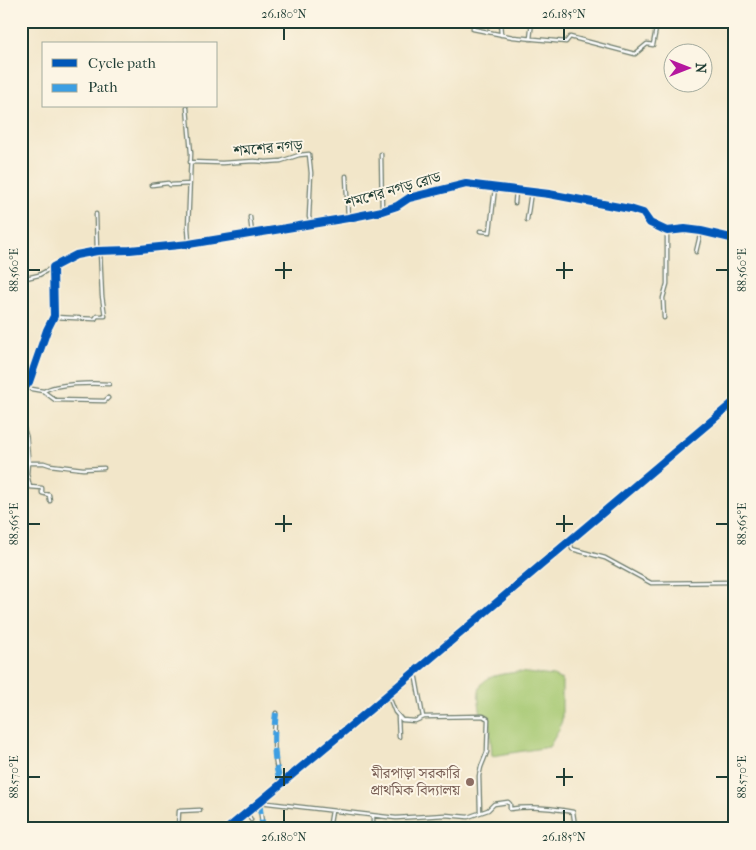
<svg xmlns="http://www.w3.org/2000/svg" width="756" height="850" viewBox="0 0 756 850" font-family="'IM FELL French Canon','Noto Serif Bengali',serif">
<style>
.green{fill:#a4c770;stroke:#628252}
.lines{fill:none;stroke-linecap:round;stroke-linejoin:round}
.minor-casing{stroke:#697868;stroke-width:5}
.tertiary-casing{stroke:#697868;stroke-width:6}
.minor{stroke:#fff;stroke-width:2.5}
.tertiary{stroke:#fff;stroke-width:4}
.quiet{stroke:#3c9ee2;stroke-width:6;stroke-dasharray:12 6;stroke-linecap:butt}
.cycleway-casing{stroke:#fcf5e5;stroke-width:11}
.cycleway{stroke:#0057b8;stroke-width:8}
.ticks{fill:none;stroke:#1f3d34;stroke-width:2}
.education-dot{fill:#8d6e63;stroke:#fcf5e5;stroke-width:2}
.labels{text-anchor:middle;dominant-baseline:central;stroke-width:4;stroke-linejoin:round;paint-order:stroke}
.street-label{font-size:15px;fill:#1f3d34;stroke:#fcf5e5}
.education-label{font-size:15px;fill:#785e54;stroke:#fcf5e5;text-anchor:end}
.neatline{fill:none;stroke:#1f3d34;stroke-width:2}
.ticks-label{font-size:12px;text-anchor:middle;fill:#1f3d34}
</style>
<rect width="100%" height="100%" fill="#fcf5e5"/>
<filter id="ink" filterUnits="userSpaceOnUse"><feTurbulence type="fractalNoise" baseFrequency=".02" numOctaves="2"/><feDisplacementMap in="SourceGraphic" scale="10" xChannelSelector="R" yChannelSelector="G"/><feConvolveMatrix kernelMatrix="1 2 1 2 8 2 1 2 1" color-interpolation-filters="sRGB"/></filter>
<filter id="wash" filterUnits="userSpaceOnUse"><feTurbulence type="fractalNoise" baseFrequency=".0096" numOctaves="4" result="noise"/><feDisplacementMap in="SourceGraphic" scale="20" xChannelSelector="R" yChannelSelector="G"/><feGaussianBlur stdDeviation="1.12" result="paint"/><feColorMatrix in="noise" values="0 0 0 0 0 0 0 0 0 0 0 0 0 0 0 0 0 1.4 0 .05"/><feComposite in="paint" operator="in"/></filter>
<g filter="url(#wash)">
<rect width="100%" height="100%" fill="#f2e6c9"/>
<!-- green -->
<path class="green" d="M518,672L553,676L562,680V720L559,730L549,747L492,756L489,715L481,714C473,678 486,676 518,672Z"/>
</g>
<g filter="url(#ink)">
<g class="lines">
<!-- minor casing -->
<g class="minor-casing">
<path id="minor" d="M473,21V29L513,37L566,42L570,37L635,54L647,44L653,45L656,29
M500,21L501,35
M530,39L532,21
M187,108L191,153L188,228L189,243
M381,154L382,211
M190,162L222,163L254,161L266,162L281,161L299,155L309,154L311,173L309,217L312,224
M346,176L348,218
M152,185L168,183L170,185L190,184
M515,203L516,190
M96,214L97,251
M250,217L252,233
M527,220L531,192
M480,231L490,232L495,188
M696,252L701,231
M26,278L39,275L53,267
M54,317L95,319L97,316H105L102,296L100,251
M664,318L663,298L667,284V231
M26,388L43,391L55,400L105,401L108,398
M44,391C57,383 93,383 109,384
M50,501L49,495L42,493V488L30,487L27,474L28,463H44L50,465L83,469L104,468
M570,541L572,549L605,558L651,583L735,582
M415,673L423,717L483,716L488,719L487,752L481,767L479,776L480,812
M388,694L395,712L402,720L415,721L424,717
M276,713C273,736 273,761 281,784
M398,717L399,737
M247,812L251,820
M373,816V829
M178,829L179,811L200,810
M263,829L259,802L396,818L445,815L468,817L488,810L494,804L508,802L510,804V809C531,806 552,808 573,812L575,826L583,829
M329,829L332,811"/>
</g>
<!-- tertiary casing -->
<g class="tertiary-casing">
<path id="tertiary" d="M21,393L29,382L47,330L54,316L53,267L76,255L97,251L130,250L189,244L348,218L382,211L397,206L409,198L466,184L549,194L630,209L643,213L650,223L667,231L685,229L701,231L735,239
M21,421L26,437L28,463L21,464
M227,829L347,729L735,401"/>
</g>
<!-- minor -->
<use href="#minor" class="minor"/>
<!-- tertiary -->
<use href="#tertiary" class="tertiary"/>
<!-- quiet -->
<path class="quiet" d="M276,713C273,736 273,761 281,784
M259,802L263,829"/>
<!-- cycleway casing -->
<g class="cycleway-casing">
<path id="cycleway" d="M21,393L29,382L47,330L54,316L53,267L76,255L97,251L130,250L189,244L348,218L382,211L397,206L409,198L466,184L549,194L630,209L643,213L650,223L667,231L685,229L701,231L735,239
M227,829L347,729L735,401"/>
</g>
<!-- cycleway -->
<use href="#cycleway" class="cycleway"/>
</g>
</g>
<!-- ticks -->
<path class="ticks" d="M284,28V40M564,28V40M284,262V279M564,262V279M28,270H40M275,270H292M556,270H573M716,270H728M284,515V532M564,515V532M28,524H40M275,524H292M556,524H573M716,524H728M284,768V786M564,768V786M28,777H40M275,777H292M556,777H573M716,777H728M284,810V822M564,810V822"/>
<!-- markers -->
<circle class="education-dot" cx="470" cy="782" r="5"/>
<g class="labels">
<!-- street labels -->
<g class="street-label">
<text transform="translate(268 148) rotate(-5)">শমশের নগড়</text>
<text transform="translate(393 190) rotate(-16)">শমশের নগড় রোড</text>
</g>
<!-- education labels -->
<g class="education-label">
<text x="460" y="773">মীরপাড়া সরকারি<tspan x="460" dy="17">প্রাথমিক বিদ্যালয়</tspan></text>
</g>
</g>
<!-- margin -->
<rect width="756" height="850" fill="none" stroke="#fcf5e5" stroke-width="55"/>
<!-- legend -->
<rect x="42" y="42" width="175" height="65" fill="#fcf5e5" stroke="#a4ab9e"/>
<rect x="52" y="59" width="25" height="8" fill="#0057b8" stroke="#a4ab9e"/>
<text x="88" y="68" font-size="15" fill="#1f3d34">Cycle path</text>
<rect x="52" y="84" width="25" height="8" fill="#3c9ee2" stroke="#a4ab9e"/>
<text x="88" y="92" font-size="15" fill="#1f3d34">Path</text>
<!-- north arrow -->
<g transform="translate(688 68) rotate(90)"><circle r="24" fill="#fcf5e5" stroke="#a4ab9e"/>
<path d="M0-4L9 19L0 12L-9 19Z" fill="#b5179e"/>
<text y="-8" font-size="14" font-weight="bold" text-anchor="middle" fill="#1f3d34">N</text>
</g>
<rect x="28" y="28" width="700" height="794" class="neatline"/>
<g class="ticks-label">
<text x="284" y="18">26.180°N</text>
<text x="564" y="18">26.185°N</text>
<text transform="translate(742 270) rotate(-90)" y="4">88.560°E</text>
<text transform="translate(14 270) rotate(-90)" y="4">88.560°E</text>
<text transform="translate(742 524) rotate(-90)" y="4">88.565°E</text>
<text transform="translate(14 524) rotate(-90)" y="4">88.565°E</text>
<text transform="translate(742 777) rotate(-90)" y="4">88.570°E</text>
<text transform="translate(14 777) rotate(-90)" y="4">88.570°E</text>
<text x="284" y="841">26.180°N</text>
<text x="564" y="841">26.185°N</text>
</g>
</svg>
